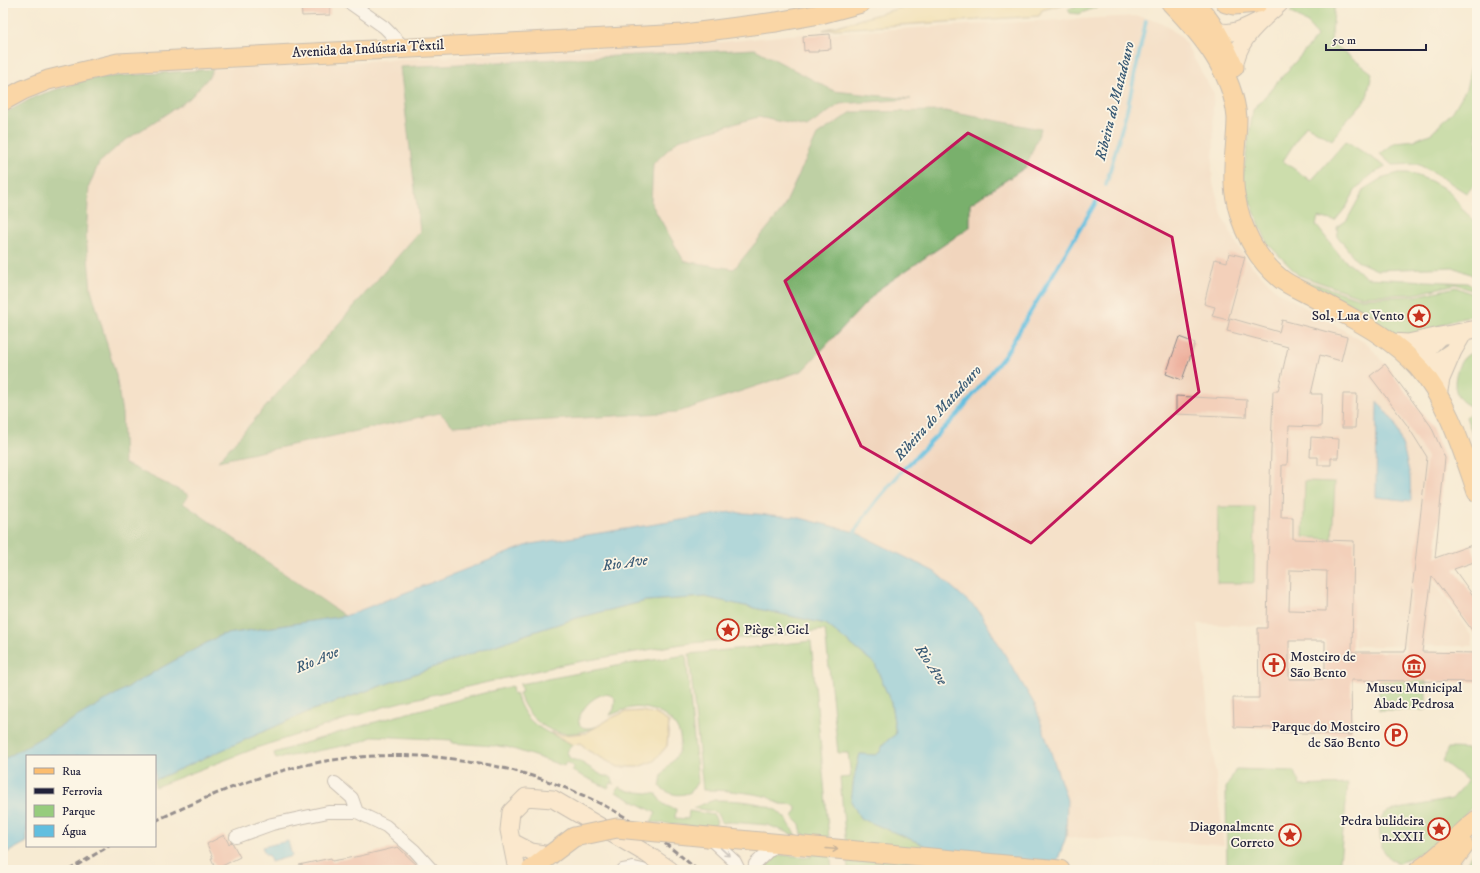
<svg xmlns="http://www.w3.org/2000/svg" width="1480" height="873" viewBox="0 0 1480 873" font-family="'IM FELL DW Pica',serif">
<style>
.built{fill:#f1d5bd}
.green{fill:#97cc7d;stroke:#5c775c}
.forest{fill:#79b06c;stroke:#4e6954}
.sand{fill:#eeda9e;stroke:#887e6c}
.water{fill:#61bedf;stroke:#42708d}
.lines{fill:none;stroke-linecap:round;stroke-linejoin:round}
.stream{stroke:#61bedf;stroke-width:4}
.building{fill:#edaf9c;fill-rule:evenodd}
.street-casing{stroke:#8c8687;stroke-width:14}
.secondary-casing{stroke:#8c8687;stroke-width:19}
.primary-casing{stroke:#8c8687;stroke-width:21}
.street{stroke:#fff;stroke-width:12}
.secondary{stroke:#fee5c5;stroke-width:17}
.primary{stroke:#fcbd6f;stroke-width:19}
.rail{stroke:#22223b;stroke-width:3;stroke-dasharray:6 3;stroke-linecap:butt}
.primary-bridge-casing{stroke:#8c8687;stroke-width:21;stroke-linecap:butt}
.primary-bridge{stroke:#fcbd6f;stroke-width:19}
.oneway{stroke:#8f7055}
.oneway2{stroke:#9c9ca7}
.marked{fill:none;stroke:#c2185b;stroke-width:3;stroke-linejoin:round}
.labels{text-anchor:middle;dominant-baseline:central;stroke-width:3.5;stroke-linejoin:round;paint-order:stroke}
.street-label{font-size:14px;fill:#22223b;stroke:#fcf5e5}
.poi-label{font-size:14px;fill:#22223b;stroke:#fcf5e5;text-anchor:end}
.water-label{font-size:15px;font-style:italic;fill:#385974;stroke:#fcf5e5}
</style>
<rect width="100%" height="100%" fill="#fcf5e5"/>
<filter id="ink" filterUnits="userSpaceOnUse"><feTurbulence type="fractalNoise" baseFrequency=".025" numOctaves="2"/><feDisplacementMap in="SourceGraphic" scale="8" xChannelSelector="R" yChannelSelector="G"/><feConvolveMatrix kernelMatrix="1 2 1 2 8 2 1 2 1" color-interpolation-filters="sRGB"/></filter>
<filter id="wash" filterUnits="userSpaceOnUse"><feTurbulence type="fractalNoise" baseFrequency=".012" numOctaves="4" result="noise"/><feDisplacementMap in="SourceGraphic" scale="16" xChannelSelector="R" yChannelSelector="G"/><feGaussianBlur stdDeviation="0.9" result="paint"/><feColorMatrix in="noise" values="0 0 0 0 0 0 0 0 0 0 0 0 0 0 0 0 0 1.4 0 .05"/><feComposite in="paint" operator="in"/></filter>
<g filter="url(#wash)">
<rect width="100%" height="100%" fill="#f7ebd3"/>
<!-- built -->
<path class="built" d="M1135,16L1150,19L1166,25L1183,39L1214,94L1213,108L1214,147L1212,169L1213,183L1224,220L1239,248L1252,266L1277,291L1369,345L1385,364L1431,426L1445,458L1433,580L1472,637V646H1354V622L1266,620L1265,626L1198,624L1224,845L1066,837L1067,800L1035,705L979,611L731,512L531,544L345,616L183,502L189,495L124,463L122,413L116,375L91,289L86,237L89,186L99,163L120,144L189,99L209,77L213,69L723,42L788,35Z"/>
<!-- green -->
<path class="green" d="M1083,3H1136L1100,6L1079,14L1070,13L1068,9Z
M1302,3H1335L1331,42L1372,73L1367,98L1343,125L1332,140L1306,125L1283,161L1311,181L1346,141L1386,167L1369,176L1355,191L1347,206L1335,221L1318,217L1316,225L1342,258L1367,278L1467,283L1477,289V293L1456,284L1415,294L1359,296L1298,275L1267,243L1242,181L1253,110L1317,37L1309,24L1290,12Z
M1477,40V183L1466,193L1433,172L1417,164L1392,165L1380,154L1396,142L1415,140L1432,133L1453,111L1466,89Z
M1399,173H1410L1431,181L1449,191L1465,212L1477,223V277L1453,267L1377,270L1357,261L1338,237L1337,227L1347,220L1364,189L1384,177Z
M1297,278L1358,298L1416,296L1456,287L1477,296V316L1463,317L1446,323L1422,334L1397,335Z
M1477,349V409C1472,407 1467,405 1463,402C1450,392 1455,368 1464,358C1468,354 1473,352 1477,349Z
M1473,412L1477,414V431L1472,433L1466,417L1470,413Z
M1305,481L1335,482L1332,539L1303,537Z
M1218,507H1255L1254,583H1217Z
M705,597L826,624L875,664L891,703L896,734L884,743L880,752L875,755L860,754L854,778L851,801L860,818L922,844L930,870H848L840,778L851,777L848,753H838L825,630L682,644L566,664L393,704L259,747L155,787V780L310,711L527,634L577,618L646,601Z
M811,641L832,870H764L773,858L781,855L812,857L805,834H802L800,824L793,817L797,810C794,802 788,805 781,804C777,803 772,799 768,797C749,792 723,790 703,790L689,654Z
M686,655L698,781L691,792C678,797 671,795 660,787C661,784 661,778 662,775C667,764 678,760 680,746C685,721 652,704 631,708C624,709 617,713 610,715L614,709L615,699C598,677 553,740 599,726C590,729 581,733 572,733C547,736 525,715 519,693L522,692L520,684L627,664Z
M1379,680L1426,681V710H1379Z
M512,686L513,694L516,693C525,727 545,730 573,745L570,747L567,752L570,759L579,761L603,776H608L612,778L614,784L611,783L608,788L572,771L574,767L566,762L564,766L507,747L452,743V740L374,736L358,743L276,759L274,753C352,727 432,706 512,686Z
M1448,748L1477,749V802L1446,834L1428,849L1399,863L1391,860L1381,847L1379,824L1384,814L1389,811L1452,799L1468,781L1442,761Z
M1236,769L1295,771L1300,786L1348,784L1339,870H1227L1226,788Z
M619,787L629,791L657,794C660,803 666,807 676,809L675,818L688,819L689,811L714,815L717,822L714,826L708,828L651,822L656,813L616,792Z
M714,800C731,800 767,801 780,813C787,819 792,828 796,836L768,825L730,822L722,823L716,812L693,808Z
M1477,848V870H1461Z"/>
<!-- forest -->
<path class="forest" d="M755,49L834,91L911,99L840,104L807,127L758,117L678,140L653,164L651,203L684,261L734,269L783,209L817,135L852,112L945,111L1041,129L1026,167L970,204V227L879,289L802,371L678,412L453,426L440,413L218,461L420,231L400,67Z
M213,69L209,77L189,99L120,144L99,163L89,186L86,237L91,289L116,375L122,413L124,463L189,495L183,503L345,616L221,635L161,668L3,760V114L36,96L91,78Z"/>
<!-- sand -->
<path class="sand" d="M917,3H1069L1042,10L1039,16L823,30Z
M641,711L656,714L669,722L667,746L654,761L638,767H618L587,750L581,743L573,745L550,732L563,735L586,733L611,718L625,712Z"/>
<!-- water -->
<path class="water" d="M1377,401L1395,423L1405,454L1410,476L1411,501L1376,497Z
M731,512L796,517L855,532L935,572L979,611L1035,705L1067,800L1066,837L1054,870H930L922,844L860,818L851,801L854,778L860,754L875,755L880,752L884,743L896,734L891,703L875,664L826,624L705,597L646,601L577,618L527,634L310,711L155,780V756H27V842L3,855V760L161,668L221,635L345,616L531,544Z
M288,841L292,856L271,862L269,855H266L262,847Z"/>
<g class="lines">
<!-- stream -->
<path class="stream" d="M1106,185L1128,106L1146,21
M854,537L855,532L862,520L878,499L902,471L958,414L1005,355L1096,202"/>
</g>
<g id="blocks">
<!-- building -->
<path class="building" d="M301,3H330V15L302,16Z
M830,34L831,49L818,50V52H808V50L804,51L803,36Z
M1229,253L1245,257L1228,320L1212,316L1215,307L1204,304L1215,259L1227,262Z
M1230,318L1279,332L1282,320L1347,337L1341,361L1320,355L1311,394H1322L1321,427L1289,426L1287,465H1282L1281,517H1293V539L1354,541L1352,652H1405L1427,457L1407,425L1370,376L1385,364L1431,426L1445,458L1435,558L1472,545L1477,561L1454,569L1477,601V637L1432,576L1422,652L1477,653V682L1351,680L1352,735L1275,732L1274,728L1234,727L1233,698H1259L1258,628H1267L1270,479L1273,391H1278L1288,347L1227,331ZM1290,570L1327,571L1326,611L1289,610ZM1289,641H1325V679H1289Z
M1179,337L1195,343L1182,380L1166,374Z
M1343,394H1357L1355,428H1342Z
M1176,396L1247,400L1246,417L1176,414Z
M1311,437L1339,439L1338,458H1331V465H1318V457H1310Z
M224,835L229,844L231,842L233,844L240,857L216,869L211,858H213L207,844Z
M398,847L422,870H300L299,865L331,858L332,861L360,856Z"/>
</g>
</g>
<g filter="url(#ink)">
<use href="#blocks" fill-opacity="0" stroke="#8c8687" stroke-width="1"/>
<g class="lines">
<!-- street casing -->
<g class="street-casing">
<path id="street" d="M350,3L384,27L404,47
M335,783L352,798L357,812
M236,837L272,824L328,812H357L386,826L414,850L432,870
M708,837L735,862L739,870
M623,870L634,868L643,870
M754,870L755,864L777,843"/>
</g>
<!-- secondary casing -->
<g class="secondary-casing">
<path id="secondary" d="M1205,26C1229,39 1241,30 1263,19
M1234,68C1238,37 1259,23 1280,3
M1391,342L1408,343L1440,336
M1418,367L1424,352L1440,336L1477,329
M1418,367L1432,365L1453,351L1464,332
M1438,396L1441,379L1453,351
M512,842L531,852L550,855
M517,870L509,830L511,812L526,797L553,799L647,854L670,870"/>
</g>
<!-- primary casing -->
<g class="primary-casing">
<path id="primary" d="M1171,3C1202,35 1233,72 1237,118C1237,143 1231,169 1235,194C1240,226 1255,258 1281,279C1290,286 1303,291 1313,297C1349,317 1390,335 1418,367C1448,401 1462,449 1477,492
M1194,3C1212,20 1224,45 1234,67
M1226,3L1234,5L1258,3
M3,101L23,90L48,80L118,63L684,34L776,22L820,14L861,3
M708,837L1060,870
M531,870L550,855
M1419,870C1442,856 1456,836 1477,820
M1446,870L1464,846"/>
</g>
<!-- street -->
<use href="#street" class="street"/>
<!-- secondary -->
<use href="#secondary" class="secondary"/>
<!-- primary -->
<use href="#primary" class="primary"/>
<!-- rail -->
<path class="rail" d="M155,821C210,795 266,771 326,761C459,740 597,779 697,870
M69,870L109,846"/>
<!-- primary-bridge casing -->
<g class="primary-bridge-casing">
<path id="primary-bridge" d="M550,855L574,837L617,828L708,837"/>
</g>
<!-- primary-bridge -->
<use href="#primary-bridge" class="primary-bridge"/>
</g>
<!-- one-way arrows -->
<defs><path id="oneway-shaft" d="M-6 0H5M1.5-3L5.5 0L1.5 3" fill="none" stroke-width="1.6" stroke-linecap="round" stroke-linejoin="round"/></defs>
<use class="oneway" href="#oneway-shaft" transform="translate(832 849) rotate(5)"/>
<use class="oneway2" href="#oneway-shaft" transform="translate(725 852) rotate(43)"/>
</g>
<!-- marked area -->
<path d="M0 0H1480V873H0ZM968,133L1172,237L1199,392L1031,543L861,446L785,281Z" fill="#f7ebd3" fill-opacity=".55" fill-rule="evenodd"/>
<path class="marked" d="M968,133L1172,237L1199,392L1031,543L861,446L785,281Z"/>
<!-- icons -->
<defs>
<g id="sight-ring" transform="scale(1.15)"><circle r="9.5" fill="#fcf5e5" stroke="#c8321e" stroke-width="1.5"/><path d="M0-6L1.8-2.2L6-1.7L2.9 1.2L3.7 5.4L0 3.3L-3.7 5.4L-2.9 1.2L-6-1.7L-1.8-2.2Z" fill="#c8321e"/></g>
<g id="church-ring" transform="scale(1.15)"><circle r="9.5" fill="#fcf5e5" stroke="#c8321e" stroke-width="1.5"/><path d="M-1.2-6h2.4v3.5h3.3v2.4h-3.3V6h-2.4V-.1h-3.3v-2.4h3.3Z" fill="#c8321e"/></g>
<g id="museum-ring" transform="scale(1.15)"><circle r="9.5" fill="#fcf5e5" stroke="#c8321e" stroke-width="1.5"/><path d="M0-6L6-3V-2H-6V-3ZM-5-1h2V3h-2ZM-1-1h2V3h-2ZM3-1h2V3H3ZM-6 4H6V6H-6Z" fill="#c8321e"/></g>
<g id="parking-ring" transform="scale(1.15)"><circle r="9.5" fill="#fcf5e5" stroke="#c8321e" stroke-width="1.5"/><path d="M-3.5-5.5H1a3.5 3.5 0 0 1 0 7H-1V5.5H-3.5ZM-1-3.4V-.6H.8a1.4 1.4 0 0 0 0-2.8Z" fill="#c8321e"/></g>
</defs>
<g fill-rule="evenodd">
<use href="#sight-ring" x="1419" y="316"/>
<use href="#sight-ring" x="728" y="630"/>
<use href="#church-ring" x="1274" y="665"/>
<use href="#museum-ring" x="1414" y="666"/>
<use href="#parking-ring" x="1396" y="735"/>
<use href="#sight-ring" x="1439" y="829"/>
<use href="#sight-ring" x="1290" y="835"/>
</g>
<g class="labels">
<!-- street labels -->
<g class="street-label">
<text transform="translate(368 49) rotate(-3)">Avenida da Indústria Têxtil</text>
</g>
<!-- poi labels -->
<g class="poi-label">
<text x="1404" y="316">Sol, Lua e Vento</text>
<text x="744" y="630" text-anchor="start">Piège à Ciel</text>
<text x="1290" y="657" text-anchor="start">Mosteiro de<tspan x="1290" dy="16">São Bento</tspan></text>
<text x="1414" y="688" text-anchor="middle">Museu Municipal<tspan x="1414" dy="16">Abade Pedrosa</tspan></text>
<text x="1380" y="727">Parque do Mosteiro<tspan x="1380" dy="16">de São Bento</tspan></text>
<text x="1424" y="821">Pedra bulideira<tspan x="1424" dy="16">n.XXII</tspan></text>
<text x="1274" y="827">Diagonalmente<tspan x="1274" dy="16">Correto</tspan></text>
</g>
<!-- water labels -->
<g class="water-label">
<text transform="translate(1115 101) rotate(-76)">Ribeira do Matadouro</text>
<text transform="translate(938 413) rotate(-48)">Ribeira do Matadouro</text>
<text transform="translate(625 563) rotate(-8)">Rio Ave</text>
<text transform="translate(317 660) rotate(-23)">Rio Ave</text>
<text transform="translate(931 665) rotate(56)">Rio Ave</text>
</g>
</g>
<!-- margin -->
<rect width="1480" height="873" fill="none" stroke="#fcf5e5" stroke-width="16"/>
<!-- legend -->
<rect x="26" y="755" width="130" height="92" fill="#fcf5e5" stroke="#a5a1a1"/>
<rect x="34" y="768" width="20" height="6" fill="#fcbd6f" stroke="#a5a1a1"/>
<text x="62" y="775" font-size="12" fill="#22223b">Rua</text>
<rect x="34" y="788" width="20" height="6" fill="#22223b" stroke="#a5a1a1"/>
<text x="62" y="795" font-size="12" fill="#22223b">Ferrovia</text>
<rect x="34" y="805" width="20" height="12" fill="#97cc7d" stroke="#a5a1a1"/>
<text x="62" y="815" font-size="12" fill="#22223b">Parque</text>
<rect x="34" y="825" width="20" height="12" fill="#61bedf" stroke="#a5a1a1"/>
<text x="62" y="835" font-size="12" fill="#22223b">Água</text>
<!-- scale -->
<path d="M1326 44v6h100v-6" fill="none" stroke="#22223b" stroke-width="2"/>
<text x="1332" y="44" font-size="12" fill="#22223b" stroke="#fcf5e5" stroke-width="3" paint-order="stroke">50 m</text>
</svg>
